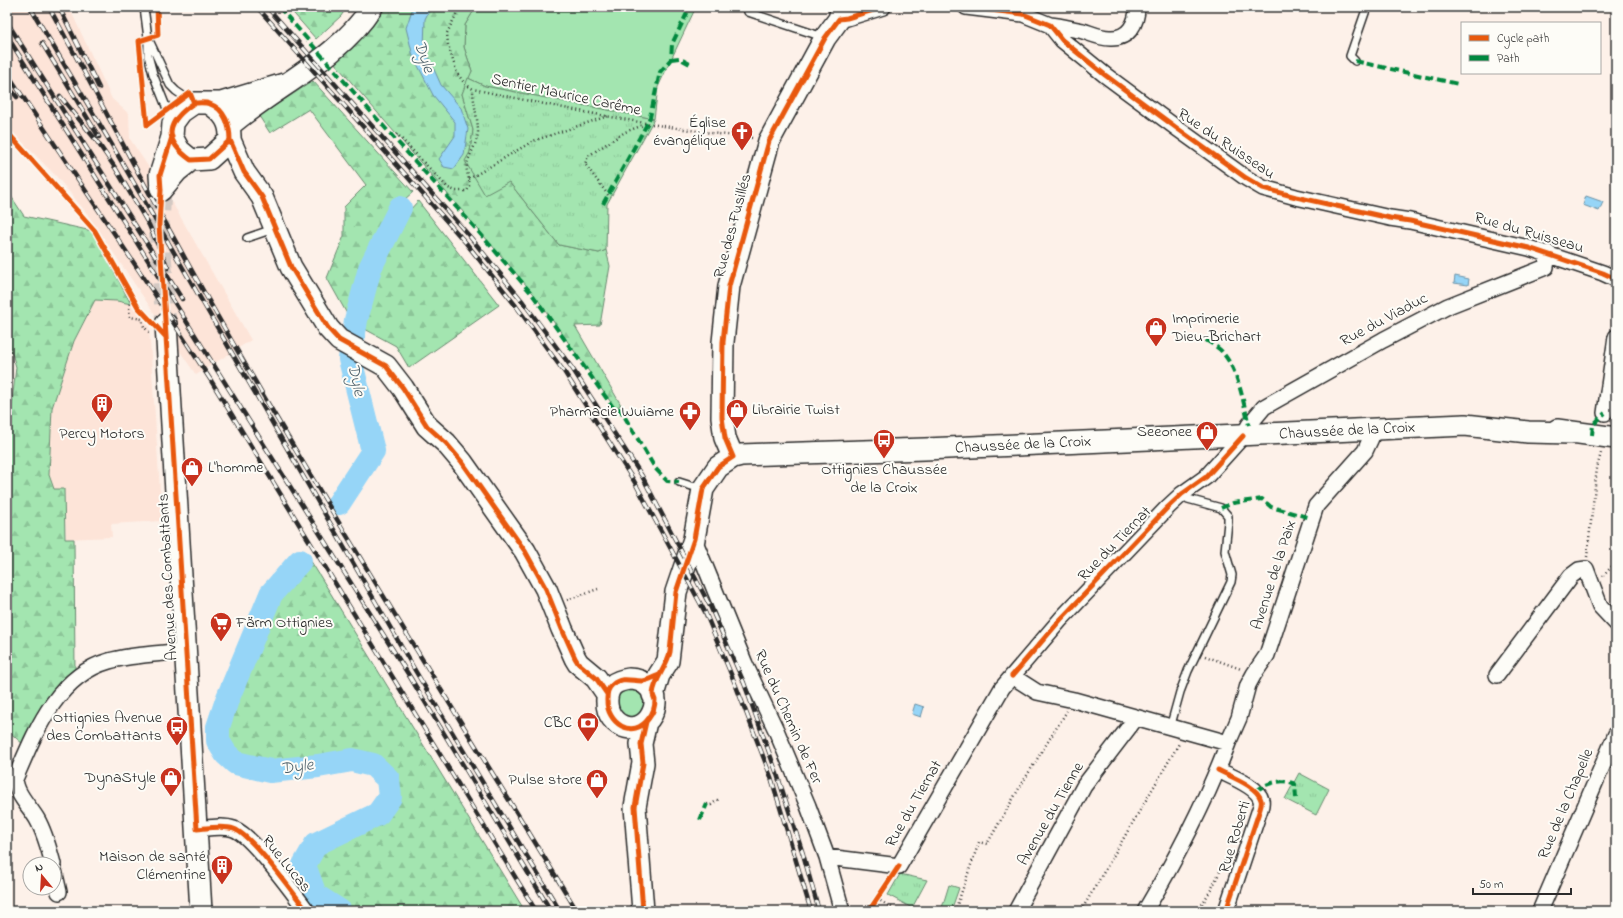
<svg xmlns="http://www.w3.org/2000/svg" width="1623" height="918" viewBox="0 0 1623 918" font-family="'Indie Flower',sans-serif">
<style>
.built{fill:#fde4d8}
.green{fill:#a3e5b0;stroke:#67886e}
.forest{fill:url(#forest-firs);stroke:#67886e}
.park{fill:url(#park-tufts);stroke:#67886e}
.water{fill:#96d5f7;stroke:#6b91a5}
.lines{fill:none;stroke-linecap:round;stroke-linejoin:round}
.river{stroke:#96d5f7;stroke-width:24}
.secondary-tunnel{stroke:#d3c9c3;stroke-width:21;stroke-dasharray:21 10;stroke-linecap:butt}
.lane-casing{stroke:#2b2b2b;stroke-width:10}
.street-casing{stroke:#2b2b2b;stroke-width:18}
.secondary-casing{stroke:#2b2b2b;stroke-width:24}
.path{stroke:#2b2b2b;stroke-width:2.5;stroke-dasharray:1 3;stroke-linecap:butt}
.lane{stroke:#fdfcf7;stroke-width:7}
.street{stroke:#fdfcf7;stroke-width:15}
.secondary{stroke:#fdfcf7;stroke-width:21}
.rail-casing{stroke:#2b2b2b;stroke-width:4.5}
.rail{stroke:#fdfcf7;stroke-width:3;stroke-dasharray:9;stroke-linecap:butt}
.quiet{stroke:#00873e;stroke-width:4;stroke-dasharray:8 4;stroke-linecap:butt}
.cycleway-casing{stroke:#fdfcf7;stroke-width:8}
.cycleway{stroke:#e8590c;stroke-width:5}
.labels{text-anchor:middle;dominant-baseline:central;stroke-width:4;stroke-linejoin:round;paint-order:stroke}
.street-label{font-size:16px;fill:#2b2b2b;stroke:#fdfcf7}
.poi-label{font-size:16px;fill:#2b2b2b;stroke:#fdfcf7;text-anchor:end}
.water-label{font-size:17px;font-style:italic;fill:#4b5e68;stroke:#fdfcf7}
</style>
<defs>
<pattern id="forest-firs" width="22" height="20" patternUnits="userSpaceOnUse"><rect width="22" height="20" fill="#a3e5b0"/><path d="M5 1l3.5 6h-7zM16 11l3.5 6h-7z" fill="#8cc598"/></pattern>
<pattern id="park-tufts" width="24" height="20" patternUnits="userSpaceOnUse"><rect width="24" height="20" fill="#a3e5b0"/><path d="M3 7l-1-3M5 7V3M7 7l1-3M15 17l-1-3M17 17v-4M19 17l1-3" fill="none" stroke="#8cc598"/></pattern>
</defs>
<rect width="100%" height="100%" fill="#fdf1e9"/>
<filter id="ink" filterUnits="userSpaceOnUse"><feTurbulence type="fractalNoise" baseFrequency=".025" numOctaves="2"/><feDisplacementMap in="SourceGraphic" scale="8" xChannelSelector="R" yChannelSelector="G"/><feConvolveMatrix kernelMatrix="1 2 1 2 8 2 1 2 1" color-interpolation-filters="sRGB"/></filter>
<g filter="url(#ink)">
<!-- built -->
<path class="built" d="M7,7H69L112,99L129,114L130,139L173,204L251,340L196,375L86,212L56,176L7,126Z
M95,300L117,301L131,304L149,326L162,521L111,524L112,537L66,539L64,489L54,490L49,475L52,408L74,341Z"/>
<!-- green -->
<path class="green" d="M476,7H696L658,87L654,119L485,86L468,78L472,71L464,47L465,25Z
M616 704a14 14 0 1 1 28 0a14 14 0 1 1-28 0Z
M949,885L959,888L951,911H941Z"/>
<!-- forest -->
<path class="forest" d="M288,7H347L341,16L316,39Z
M380,7H476L465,25L464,47L472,71L462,94L473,130L470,152L509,182L559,245L599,253L606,250L610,266L600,325L575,326L621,405L615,408L533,293L333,61Z
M313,81L413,192L396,207L366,267L351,321L327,278L344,236V207L366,185L309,109L270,133L259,116Z
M7,190L24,216L92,231L131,304L117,301L95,300L74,341L52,408L49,475L54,489H64L65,539H74L75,673L24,745L7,730V447L16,367L7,336Z
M418,201L499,305L409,368L396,346L363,328L379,260L400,221Z
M309,558L525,911H357L320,892L310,867L320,849L384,816L396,795L392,777L375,760L353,758L271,768L237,761L229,753L221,741V728L274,595Z"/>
<!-- park -->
<path class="park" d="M468,78L485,86L654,119L607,204L606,250L599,253L559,245L509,182L485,195L465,161L470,152L473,130L462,94Z
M1299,773L1329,789L1316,815L1285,799Z
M900,874L927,880L912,908L888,895Z"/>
<!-- water -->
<path class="water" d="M413,7H431L425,19L424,47L441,85L461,108L468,129L464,155L454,169L444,167L439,159L455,136V122L433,95L413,56L406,28Z
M1586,196L1603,202L1599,211L1583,205Z
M1455,276L1469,279L1468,285L1454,283Z
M915,704L924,707L921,717L912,714Z"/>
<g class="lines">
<!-- river -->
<path class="river" d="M339,503L373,451L350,359L356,320L370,268L400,208
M300,561L271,594L227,700L218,727V741L226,754L236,763L270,771L318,766L352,760L373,765L388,779L390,797L378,814L316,844L304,865L315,895L340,911"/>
<!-- secondary-tunnel -->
<path class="secondary-tunnel" d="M161,190L159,225L166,324"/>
<!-- lane casing -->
<g class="lane-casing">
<path id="lane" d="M144,7L148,38V55L153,74L171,119
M747,7L748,12L823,37
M149,40L170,85L176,91L192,102
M1355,61L1350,56L1367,7
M247,238L273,229
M679,482L701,489
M1170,728L1180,692L1188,671L1231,582L1232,575L1225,551L1228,522V516L1221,508L1188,499L1182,494"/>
</g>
<!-- street casing -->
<g class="street-casing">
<path id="street" d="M966,7L1023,14L1050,25L1062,40L1105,75L1178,129L1246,178L1263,188L1296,197L1390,218L1410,221L1529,248L1603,273L1616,279
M839,19L847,18L883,7
M1050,25C1061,26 1072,29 1083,31C1092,34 1101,38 1110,38C1129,39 1137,23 1137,7
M1605,413L1616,337
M694,539L745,664L776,730L808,806L827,857L842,911
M1497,675L1571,576L1579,570L1586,569L1600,606L1616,623
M1012,676L1037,692L1074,700L1228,743C1206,802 1177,857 1145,911
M1228,743L1239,718L1248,685L1254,674L1267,655L1316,506L1365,451L1371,438L1372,429
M1218,770C1229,776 1258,786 1261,800C1262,803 1261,806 1260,809L1226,911
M197,829C208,828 223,825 234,829C253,836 293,893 307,911
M827,857L899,866L1002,688L1061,619L1168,507L1182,494L1206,477L1243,436L1249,425L1264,407L1383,340L1448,306L1546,267L1548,253
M53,864C49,849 45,833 37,819C30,807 16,794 15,779C35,733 56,676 109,661C133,654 160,654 185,651
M54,870L59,892
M1016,911L1084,786L1136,718
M1540,911L1616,734"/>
</g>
<!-- secondary casing -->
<g class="secondary-casing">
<path id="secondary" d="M209,103C224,113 231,122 230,140L209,159L191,160L179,150L172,137L173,123L181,112L194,103H221L284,84
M229,126C275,86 338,60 372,7
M230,140L244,172L262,197L291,267L328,328L339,340L386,366L403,388L427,426L446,443L462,462L525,551L546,589L562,629L575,658L578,663L596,678L607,694
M161,190L160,175L172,137
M161,190L177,171L191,160
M166,324L201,911
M1557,430L1616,438
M733,457L725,438L722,417L723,342L729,286L769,141L825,38L839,19L842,7
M629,679C645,679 659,691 654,709C644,740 605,730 607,699C608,685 616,681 629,679Z
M653,695L659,675L668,661L676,592L694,539L703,489L718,467L733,457L741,455L925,449L1465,425L1528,432L1571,433
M643,911L635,807L643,763L641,744L646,722"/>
</g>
<!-- path -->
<path class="path" d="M157,7L158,26
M460,7L447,33L448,45L457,73L465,84L473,89C566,109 659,128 753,138
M142,75L147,125L158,117
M394,138L397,134L448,188L456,191H467C473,180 465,175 467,164C470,153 477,144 478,132C478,117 473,103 473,89
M469,179L533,141L608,116
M608,195L585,164L588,156L625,132L646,124
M131,296L129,309L130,317L142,319L144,327L150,333
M1587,557L1597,468L1601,453
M1603,576L1616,562
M567,600L598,589
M1205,656L1241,669
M707,804L711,805L720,798
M877,899L898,911
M869,911L891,878
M955,911L979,842L987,844L1021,785L1067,711
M1081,911L1180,742
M1198,911L1212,888L1231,848"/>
<!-- lane -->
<use href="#lane" class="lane"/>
<!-- street -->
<use href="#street" class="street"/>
<!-- secondary -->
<use href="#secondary" class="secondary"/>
<!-- rail casing -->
<g class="rail-casing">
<path id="rail" d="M30,7L112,145L416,672L560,911
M49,7C101,102 151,199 205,294C323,503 452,706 577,911
M59,7L99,88
M257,7L466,243L516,306L565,373L634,481L705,612L736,686L771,777L811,911
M267,7L471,238L523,302L572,368L642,476L711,608L744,683L777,774L803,854L819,911
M7,22L182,299
M7,36L410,677L551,911
M42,43L99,137
M7,73L160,302L210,379L536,911
M7,85L17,97
M60,96L96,140L116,169L149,225L168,268"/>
</g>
<!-- rail -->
<use href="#rail" class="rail"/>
<!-- quiet -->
<path class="quiet" d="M279,7L394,138L477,230L532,294L615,410L620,409L655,468L667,481L679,482
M671,59L679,58L690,64
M1355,61L1458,84
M603,204L647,124L650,117L660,72L671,59L672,44L690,7
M1206,340C1211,344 1219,347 1223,353C1239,372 1243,402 1249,425
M1592,435L1593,425L1605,413
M1221,508L1233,503L1262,499L1271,507L1311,518
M1256,791C1266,783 1283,778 1295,784L1296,798
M700,820L707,804"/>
<!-- cycleway casing -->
<g class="cycleway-casing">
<path id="cycleway" d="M157,7L158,35L139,41L147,125L190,93L194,103
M966,7L1023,14L1050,25L1062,40L1105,75L1178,129L1246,178L1263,188L1296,197L1390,218L1410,221L1529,248L1603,273L1616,279
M194,103C198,103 205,102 210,104C225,109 230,126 230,140L209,159L191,160C162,139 166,122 194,103Z
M7,132L95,231L138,307L166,337
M172,137L160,175L161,190L159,225L197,829C208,828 223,825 234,829C253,836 293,893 307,911
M230,140L244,172L262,197L291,267L328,328L339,340L386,366L403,388L427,426L446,443L462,462L525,551L546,589L562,629L575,658L578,663L596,678L607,694
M659,675C654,677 647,681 642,681C631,681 622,676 612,685C608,688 607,693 607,699C606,723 633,741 649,718C653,713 655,706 655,700C655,700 653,695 653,694C654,680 667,666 670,652L676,592L694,539L703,489L718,467L733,457L725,438L722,417L723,342L729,286L769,141L825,38L839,19L847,18L883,7
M1012,676L1061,619L1168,507L1182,494L1206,477L1243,436
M1218,770C1229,776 1258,786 1261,800C1262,803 1261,806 1260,809L1226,911
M643,911L635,807L643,763L641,744L646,722
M869,911L899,866"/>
</g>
<!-- cycleway -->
<use href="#cycleway" class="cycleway"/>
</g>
</g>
<!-- icons -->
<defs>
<g id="church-pin" transform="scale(1.15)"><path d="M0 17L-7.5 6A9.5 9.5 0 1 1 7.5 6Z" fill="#c8321e" stroke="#fdfcf7"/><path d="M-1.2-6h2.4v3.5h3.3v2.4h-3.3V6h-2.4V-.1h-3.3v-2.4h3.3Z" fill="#fff"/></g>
<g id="shop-pin" transform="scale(1.15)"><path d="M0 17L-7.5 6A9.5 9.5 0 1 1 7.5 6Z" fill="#c8321e" stroke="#fdfcf7"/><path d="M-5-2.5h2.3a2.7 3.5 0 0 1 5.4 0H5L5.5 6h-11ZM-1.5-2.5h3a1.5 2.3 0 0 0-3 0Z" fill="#fff"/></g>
<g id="building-pin" transform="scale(1.15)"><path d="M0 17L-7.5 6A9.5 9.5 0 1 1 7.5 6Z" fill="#c8321e" stroke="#fdfcf7"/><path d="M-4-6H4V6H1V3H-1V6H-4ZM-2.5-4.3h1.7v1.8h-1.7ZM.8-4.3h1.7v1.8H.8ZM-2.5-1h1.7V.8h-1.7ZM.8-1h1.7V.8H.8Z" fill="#fff"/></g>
<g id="pharmacy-pin" transform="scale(1.15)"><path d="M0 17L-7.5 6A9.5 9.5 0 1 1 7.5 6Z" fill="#c8321e" stroke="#fdfcf7"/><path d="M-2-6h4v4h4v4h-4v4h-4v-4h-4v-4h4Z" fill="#fff"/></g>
<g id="bus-pin" transform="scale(1.15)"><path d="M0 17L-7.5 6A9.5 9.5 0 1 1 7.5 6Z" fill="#c8321e" stroke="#fdfcf7"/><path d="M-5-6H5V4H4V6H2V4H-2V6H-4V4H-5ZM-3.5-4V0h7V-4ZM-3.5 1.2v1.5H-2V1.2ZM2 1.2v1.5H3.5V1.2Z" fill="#fff"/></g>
<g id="supermarket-pin" transform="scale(1.15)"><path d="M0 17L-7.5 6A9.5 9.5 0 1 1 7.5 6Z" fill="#c8321e" stroke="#fdfcf7"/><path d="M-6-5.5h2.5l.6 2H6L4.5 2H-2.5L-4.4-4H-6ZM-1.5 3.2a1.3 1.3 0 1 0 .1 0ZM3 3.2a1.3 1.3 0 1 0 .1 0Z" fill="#fff"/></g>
<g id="bank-pin" transform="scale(1.15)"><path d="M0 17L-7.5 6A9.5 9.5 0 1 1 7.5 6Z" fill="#c8321e" stroke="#fdfcf7"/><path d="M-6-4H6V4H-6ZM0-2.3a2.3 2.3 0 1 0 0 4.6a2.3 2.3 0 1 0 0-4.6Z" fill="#fff"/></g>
</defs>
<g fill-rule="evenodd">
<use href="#church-pin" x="742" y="132"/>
<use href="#shop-pin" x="1156" y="328"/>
<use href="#building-pin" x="102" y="404"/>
<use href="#shop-pin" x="737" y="410"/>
<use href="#pharmacy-pin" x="690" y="412"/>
<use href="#shop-pin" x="1207" y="432"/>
<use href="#bus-pin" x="884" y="440"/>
<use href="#shop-pin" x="192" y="468"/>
<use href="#supermarket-pin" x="221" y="623"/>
<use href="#bank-pin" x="588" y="723"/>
<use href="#bus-pin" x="177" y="727"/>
<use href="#shop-pin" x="171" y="778"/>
<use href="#shop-pin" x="597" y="780"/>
<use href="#building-pin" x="222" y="866"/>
</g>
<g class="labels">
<!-- street labels -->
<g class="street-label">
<text transform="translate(566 95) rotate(12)">Sentier Maurice Carême</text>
<text transform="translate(1226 144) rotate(34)">Rue du Ruisseau</text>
<text transform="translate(733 226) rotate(-75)">Rue des Fusillés</text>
<text transform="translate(1529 233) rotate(16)">Rue du Ruisseau</text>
<text transform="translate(1384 320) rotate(-28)">Rue du Viaduc</text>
<text transform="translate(1347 431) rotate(-3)">Chaussée de la Croix</text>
<text transform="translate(1023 445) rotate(-3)">Chaussée de la Croix</text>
<text transform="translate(1115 544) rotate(-46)">Rue du Tiernat</text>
<text transform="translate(1274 575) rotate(-72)">Avenue de la Paix</text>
<text transform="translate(168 577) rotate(-93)">Avenue des Combattants</text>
<text transform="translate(788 717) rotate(66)">Rue du Chemin de Fer</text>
<text transform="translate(914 804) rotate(-60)">Rue du Tiernat</text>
<text transform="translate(1566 804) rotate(-67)">Rue de la Chapelle</text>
<text transform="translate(1051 814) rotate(-60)">Avenue du Tienne</text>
<text transform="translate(1235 837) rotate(-73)">Rue Roberti</text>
<text transform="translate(286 864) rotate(51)">Rue Lucas</text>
</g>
<!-- poi labels -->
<g class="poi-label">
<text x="726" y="123">Église<tspan x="726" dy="18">évangélique</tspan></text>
<text x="1172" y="319" text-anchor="start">Imprimerie<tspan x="1172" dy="18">Dieu-Brichart</tspan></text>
<text x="752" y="410" text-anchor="start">Librairie Twist</text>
<text x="674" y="412">Pharmacie Wuiame</text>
<text x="1192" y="432">Seeonee</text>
<text x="102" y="434" text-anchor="middle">Percy Motors</text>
<text x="208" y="468" text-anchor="start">L'homme</text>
<text x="884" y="470" text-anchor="middle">Ottignies Chaussée<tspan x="884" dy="18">de la Croix</tspan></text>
<text x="236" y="623" text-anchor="start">Färm Ottignies</text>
<text x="162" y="718">Ottignies Avenue<tspan x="162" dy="18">des Combattants</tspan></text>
<text x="572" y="723">CBC</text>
<text x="156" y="778">DynaStyle</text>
<text x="582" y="780">Pulse store</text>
<text x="206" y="857">Maison de santé<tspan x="206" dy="18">Clémentine</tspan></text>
</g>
<!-- water labels -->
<g class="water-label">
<text transform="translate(424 57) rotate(71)">Dyle</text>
<text transform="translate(356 380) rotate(78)">Dyle</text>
<text transform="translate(297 767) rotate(-8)">Dyle</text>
</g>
</g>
<!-- margin -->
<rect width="1623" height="918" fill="none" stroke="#fdfcf7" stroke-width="24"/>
<rect x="12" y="12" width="1599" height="894" fill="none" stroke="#2b2b2b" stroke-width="1.5" filter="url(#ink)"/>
<!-- legend -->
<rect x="1461" y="22" width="140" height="52" fill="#fdfcf7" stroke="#a9a8a5"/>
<rect x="1469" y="35" width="20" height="6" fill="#e8590c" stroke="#a9a8a5"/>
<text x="1497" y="42" font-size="12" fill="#2b2b2b">Cycle path</text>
<rect x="1469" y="55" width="20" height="6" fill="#00873e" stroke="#a9a8a5"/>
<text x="1497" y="62" font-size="12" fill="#2b2b2b">Path</text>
<!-- north arrow -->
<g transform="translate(42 876) rotate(342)"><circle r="19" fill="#fdfcf7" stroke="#a9a8a5"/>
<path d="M0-3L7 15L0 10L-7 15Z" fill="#c8321e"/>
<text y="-6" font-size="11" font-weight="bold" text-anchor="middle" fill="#2b2b2b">N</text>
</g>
<!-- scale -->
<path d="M1473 888v6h98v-6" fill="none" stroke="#2b2b2b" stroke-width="2"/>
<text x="1479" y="888" font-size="12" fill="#2b2b2b" stroke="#fdfcf7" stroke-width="3" paint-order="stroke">50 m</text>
</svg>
